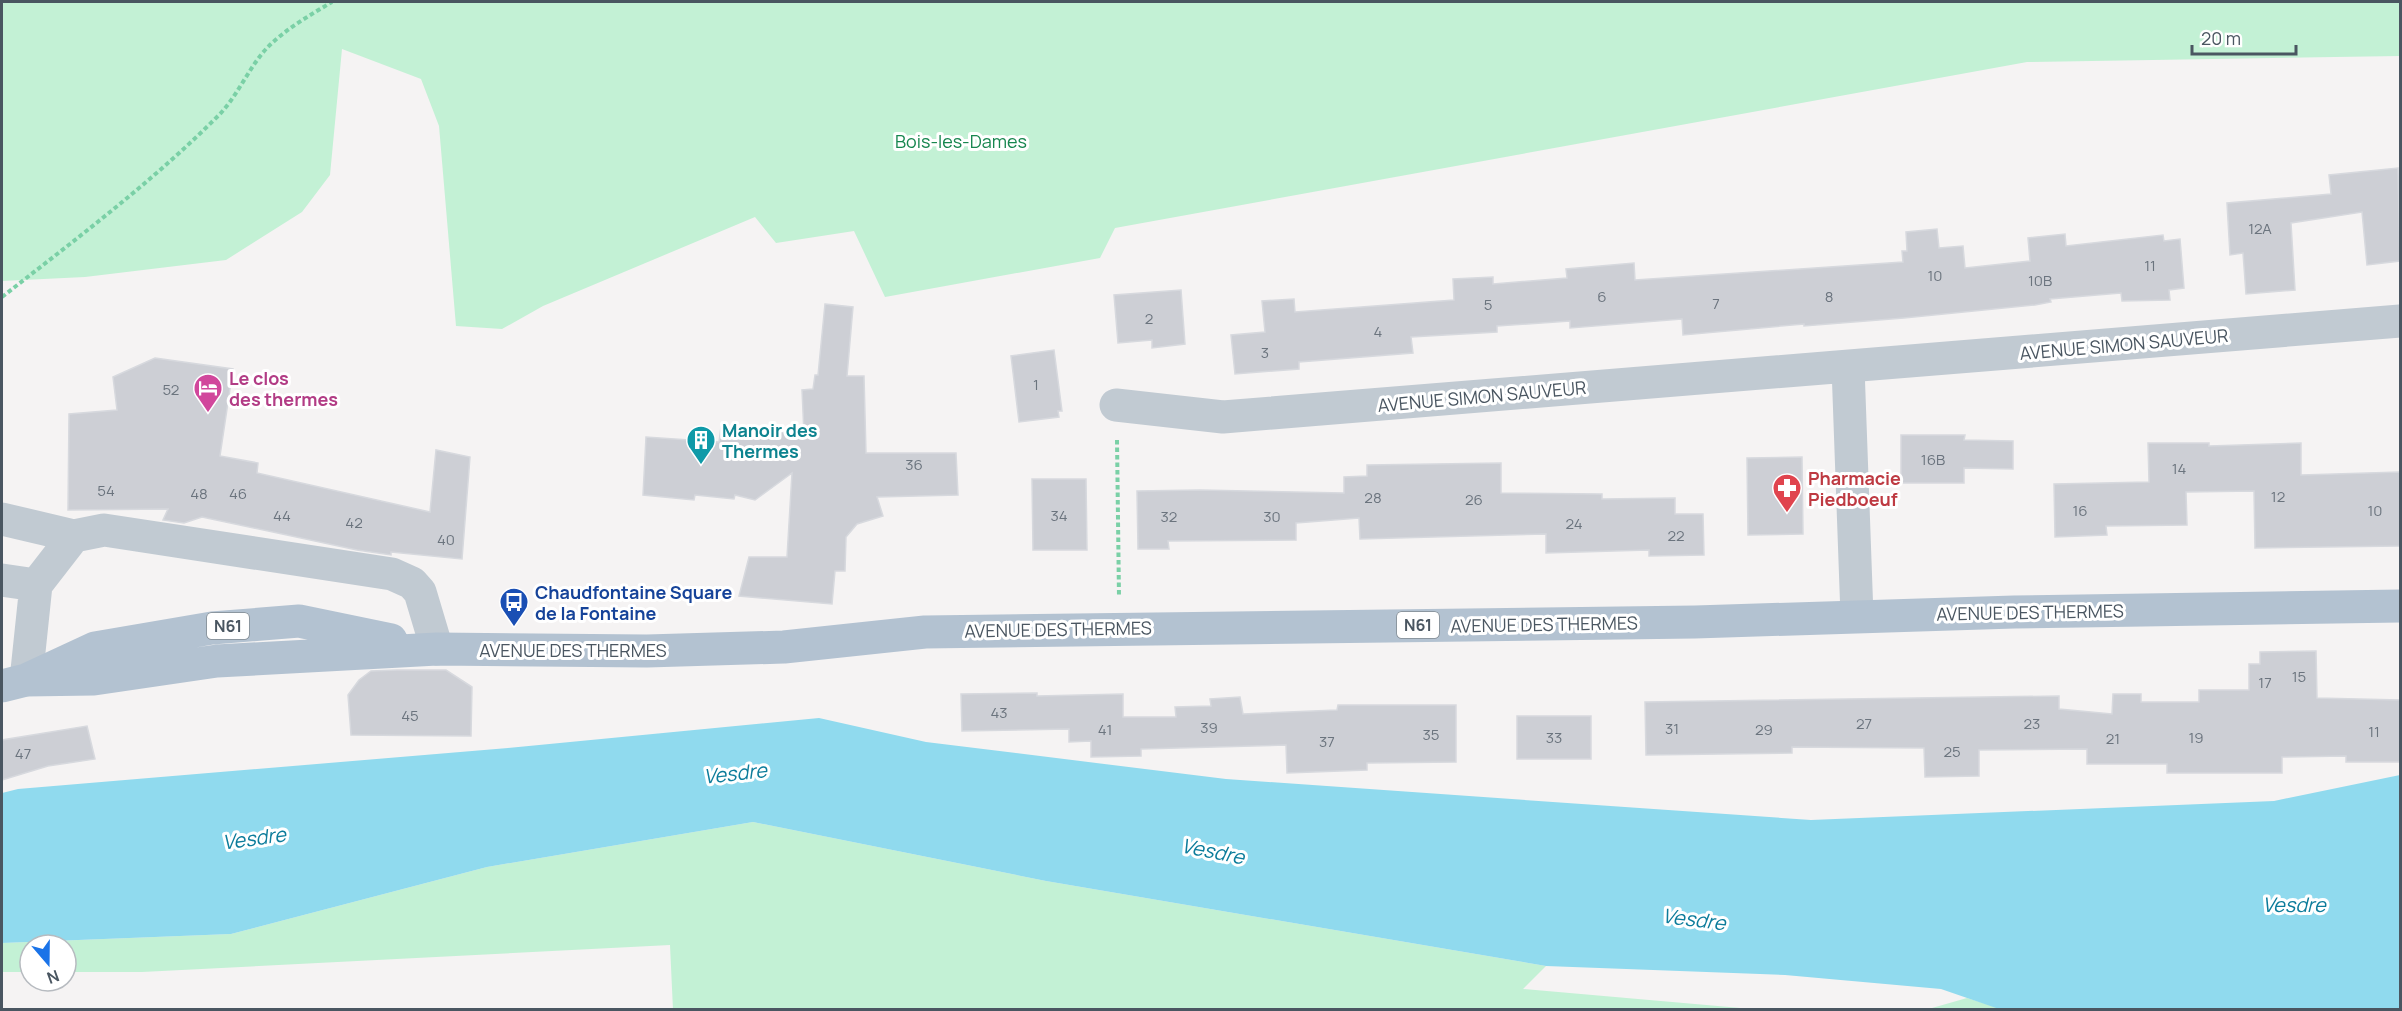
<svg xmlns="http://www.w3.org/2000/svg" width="2402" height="1011" viewBox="0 0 2402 1011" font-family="Manrope,sans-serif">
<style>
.green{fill:#c3f1d5}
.water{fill:#90daee}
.building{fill:#cdcfd5;stroke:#d7d9de;stroke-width:1.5}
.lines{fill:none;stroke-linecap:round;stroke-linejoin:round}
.path{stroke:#7ad0a6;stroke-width:4;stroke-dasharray:4.5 3;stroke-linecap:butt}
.street{stroke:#c1cad2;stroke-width:33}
.primary{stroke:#b3c2d1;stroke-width:33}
.labels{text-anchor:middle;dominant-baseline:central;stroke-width:6;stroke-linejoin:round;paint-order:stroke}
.number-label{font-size:15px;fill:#6b747e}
.shield{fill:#fff;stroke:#808990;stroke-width:1.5}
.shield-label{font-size:16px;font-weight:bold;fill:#4a5661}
.park-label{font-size:18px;fill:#17864f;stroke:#fff}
.street-label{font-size:18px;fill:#4a5661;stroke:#fff}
.hotel-label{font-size:18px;font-weight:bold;fill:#b23c85;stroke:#fff;text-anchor:start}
.culture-label{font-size:18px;font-weight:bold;fill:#0d838f;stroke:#fff;text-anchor:start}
.health-label{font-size:18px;font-weight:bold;fill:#be3a42;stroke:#fff;text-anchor:start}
.transit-label{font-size:18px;font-weight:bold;fill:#164399;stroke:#fff;text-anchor:start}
.water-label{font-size:20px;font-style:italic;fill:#0c7c9b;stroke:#fff}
</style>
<rect width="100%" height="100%" fill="#f5f3f3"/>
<!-- green -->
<path class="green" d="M2,2H2400V56L2027,62L1115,228L1100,258L885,297L854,231L776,243L755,217L543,306L502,329L456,326L439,126L421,79L342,49L330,175L302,212L226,260L85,277L2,281Z
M753,822L1046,881L1546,966L1523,989L1752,1009L673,1010L670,945L142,972H66V945H30V972H2V943L231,934L487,867Z
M1967,998L2002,1009L1925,1010Z"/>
<!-- water -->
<path class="water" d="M819,718L926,742L1226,779L1811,820L2274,801L2400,775V1009L2002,1010L1941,989L1785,975L1546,966L1046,881L753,822L487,867L231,934L2,943V793L18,789L508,748Z"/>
<!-- building -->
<path class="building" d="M2398,168L2400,261L2367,265L2362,212L2291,223L2295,290L2246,294L2243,253L2230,255L2227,203L2331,194L2329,175Z
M1937,229L1939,248L1963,246L1965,268L2030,261L2028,238L2065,234L2066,246L2163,235L2164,241L2180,239L2184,288L2169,290L2170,300L2122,301L2121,293L2050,299L2051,302L2035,305L1904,318L1804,326V324L1683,335L1682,319L1570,328V321L1497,326V332L1411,337L1413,353L1299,362V369L1235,374L1231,335L1265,332L1262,301L1294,299L1295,312L1454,300L1453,279L1493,277V284L1567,278L1566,269L1634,263L1635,280L1903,262L1902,251H1907L1906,232Z
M1181,290L1185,344L1152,348V340L1118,343L1114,295Z
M825,304L853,307L847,376H864L866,453H956L958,495L877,497L883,516L857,524L846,537L845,571H835L832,604L739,596L749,557H787L792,473L755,500L735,495L734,499L695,495L694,500L643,495L646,437L719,442L721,427L804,434L802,390L813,389L815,375H818Z
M1054,350L1062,411H1058L1059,417L1019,422L1011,356Z
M155,358L233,369L220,456L258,463L257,473L430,512L436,450L470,457L462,559L391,552V555L357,550L202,517L184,523L163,520L168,509L68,510L69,414L117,410L113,377Z
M1901,435H1965L1964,440L2013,441V469L1964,468V483H1901Z
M2148,443H2209V446L2301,443V475L2400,472V546L2255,548L2254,491L2186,492L2187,525L2106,526L2107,535L2055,537L2054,484L2149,482Z
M1802,457L1803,534L1748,535L1747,458Z
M1501,463V493L1602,494V499L1675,498V514H1703L1704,555L1649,556V550L1546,553V534L1360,539L1359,518L1296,523V540L1168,541L1169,549H1138L1137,491L1200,490L1344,493V477L1367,476V465Z
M1032,479H1086L1087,550H1033Z
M2316,651L2317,698L2400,700V762H2346V756L2282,757V773H2167V764H2087V749L1979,750V776L1925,777L1924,748L1792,747V753L1646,755L1645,702L2059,696V709L2112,714L2113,694H2141V702H2199V690H2249V664H2260V652Z
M397,670H446L472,687L471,736L351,735L348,695L359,680L371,671Z
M1037,693V696L1123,694V717H1176L1175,707L1211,706L1210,699L1240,697L1243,714L1337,710L1338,705H1456V762L1367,763V770L1287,773L1286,745L1141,749V756L1091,757V741L1069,742V729L962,731L961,694Z
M1517,716H1591V759H1517Z
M87,726L95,759L48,766L2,780V740Z"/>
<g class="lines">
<!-- path -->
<path class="path" d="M2,297C76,239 151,183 218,116C237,97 248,69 266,49C284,30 310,15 332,2
M1117,440L1119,597"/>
<!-- street -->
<path class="street" d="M1848,367L1857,616
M1116,405L1223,417L2400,321
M2,519L74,536
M2,580L36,585
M26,680L36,585L74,536L104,530L392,574L412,583L420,592L437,649"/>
<!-- primary -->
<path class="primary" d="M26,680L94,679L217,661L437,649L647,651L784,647L925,632L1695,622L2014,612L2400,606
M2,686L26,680L95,648L212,628L299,621L391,640"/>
</g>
<!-- icons -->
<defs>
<g id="hotel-pin" transform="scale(1.5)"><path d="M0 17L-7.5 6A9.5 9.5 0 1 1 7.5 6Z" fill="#d1479c" stroke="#fff"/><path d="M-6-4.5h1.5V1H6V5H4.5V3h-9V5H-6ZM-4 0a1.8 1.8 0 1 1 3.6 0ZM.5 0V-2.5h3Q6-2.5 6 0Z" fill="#fff"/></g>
<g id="building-pin" transform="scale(1.5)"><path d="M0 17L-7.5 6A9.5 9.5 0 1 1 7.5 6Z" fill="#0f9aa8" stroke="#fff"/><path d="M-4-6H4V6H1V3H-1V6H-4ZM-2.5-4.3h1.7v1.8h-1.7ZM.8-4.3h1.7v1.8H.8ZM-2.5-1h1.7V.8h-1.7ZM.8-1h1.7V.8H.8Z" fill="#fff"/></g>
<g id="pharmacy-pin" transform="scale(1.5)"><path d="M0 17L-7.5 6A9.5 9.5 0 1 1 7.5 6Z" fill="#e0444e" stroke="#fff"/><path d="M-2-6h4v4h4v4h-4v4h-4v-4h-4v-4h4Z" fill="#fff"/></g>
<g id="bus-pin" transform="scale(1.5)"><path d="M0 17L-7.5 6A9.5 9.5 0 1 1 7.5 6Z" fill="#1a4fb4" stroke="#fff"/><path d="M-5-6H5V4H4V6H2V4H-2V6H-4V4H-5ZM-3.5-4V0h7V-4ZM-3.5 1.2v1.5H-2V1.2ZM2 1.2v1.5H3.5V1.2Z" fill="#fff"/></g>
</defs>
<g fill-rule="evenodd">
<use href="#hotel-pin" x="208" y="388"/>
<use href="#building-pin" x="701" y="440"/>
<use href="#pharmacy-pin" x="1787" y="488"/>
<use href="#bus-pin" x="514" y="602"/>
</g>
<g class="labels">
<!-- number labels -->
<g class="number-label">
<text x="2260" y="228">12A</text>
<text x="2150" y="265">11</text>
<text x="1935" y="275">10</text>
<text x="2040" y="280">10B</text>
<text x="1602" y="296">6</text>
<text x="1829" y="296">8</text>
<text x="1716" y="303">7</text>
<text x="1488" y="304">5</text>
<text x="1149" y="318">2</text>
<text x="1378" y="331">4</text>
<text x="1265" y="352">3</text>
<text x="1036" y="384">1</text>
<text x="171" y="389">52</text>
<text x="1933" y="459">16B</text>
<text x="914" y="464">36</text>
<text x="2179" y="468">14</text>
<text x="106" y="490">54</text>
<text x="199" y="493">48</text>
<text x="238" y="493">46</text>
<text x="2278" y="496">12</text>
<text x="1373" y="497">28</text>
<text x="1474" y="499">26</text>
<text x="2080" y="510">16</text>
<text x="2375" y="510">10</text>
<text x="282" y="515">44</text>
<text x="1059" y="515">34</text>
<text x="1169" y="516">32</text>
<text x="1272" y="516">30</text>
<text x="354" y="522">42</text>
<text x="1574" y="523">24</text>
<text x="1676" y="535">22</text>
<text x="446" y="539">40</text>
<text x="2299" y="676">15</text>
<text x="2265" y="682">17</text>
<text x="999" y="712">43</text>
<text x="410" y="715">45</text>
<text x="1864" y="723">27</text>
<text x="2032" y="723">23</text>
<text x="1209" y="727">39</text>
<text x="1672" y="728">31</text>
<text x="1105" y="729">41</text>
<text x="1764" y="729">29</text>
<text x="2374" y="731">11</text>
<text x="1431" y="734">35</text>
<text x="1554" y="737">33</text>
<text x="2196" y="737">19</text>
<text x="2113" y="738">21</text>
<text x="1327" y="741">37</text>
<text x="1952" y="751">25</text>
<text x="23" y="753">47</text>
</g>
<!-- shield labels -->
<g class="shield">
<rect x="1397" y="612" width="42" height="26" rx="4.5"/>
<rect x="207" y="613" width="42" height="26" rx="4.5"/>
</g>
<g class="shield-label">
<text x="1418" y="625">N61</text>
<text x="228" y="626">N61</text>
</g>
<!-- park labels -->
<g class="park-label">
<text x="961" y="141">Bois-les-Dames</text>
</g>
<!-- street labels -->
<g class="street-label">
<text transform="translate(2124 344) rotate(-5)">AVENUE SIMON SAUVEUR</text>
<text transform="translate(1482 396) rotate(-5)">AVENUE SIMON SAUVEUR</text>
<text transform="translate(2030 612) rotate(-1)">AVENUE DES THERMES</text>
<text transform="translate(1544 624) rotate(-1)">AVENUE DES THERMES</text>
<text transform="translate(1058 629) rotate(-1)">AVENUE DES THERMES</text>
<text x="573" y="650">AVENUE DES THERMES</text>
</g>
<!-- hotel labels -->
<g class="hotel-label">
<text x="229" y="378">Le clos<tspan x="229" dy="21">des thermes</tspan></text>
</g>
<!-- culture labels -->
<g class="culture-label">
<text x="722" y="430">Manoir des<tspan x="722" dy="21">Thermes</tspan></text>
</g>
<!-- health labels -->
<g class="health-label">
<text x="1808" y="478">Pharmacie<tspan x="1808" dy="21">Piedboeuf</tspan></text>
</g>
<!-- transit labels -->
<g class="transit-label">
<text x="535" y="592">Chaudfontaine Square<tspan x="535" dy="21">de la Fontaine</tspan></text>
</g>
<!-- water labels -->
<g class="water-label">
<text transform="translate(735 773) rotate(-6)">Vesdre</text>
<text transform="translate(254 838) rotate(-8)">Vesdre</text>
<text transform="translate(1213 851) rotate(11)">Vesdre</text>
<text x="2294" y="904">Vesdre</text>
<text transform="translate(1694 919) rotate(7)">Vesdre</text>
</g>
</g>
<!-- border -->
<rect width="2402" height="1011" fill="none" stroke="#4a5661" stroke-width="6"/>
<!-- north arrow -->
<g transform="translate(48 963) rotate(160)"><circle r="28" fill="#ffffff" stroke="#b7bbc0" stroke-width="1.5"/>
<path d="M0-4.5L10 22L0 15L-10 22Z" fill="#1a73e8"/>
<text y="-9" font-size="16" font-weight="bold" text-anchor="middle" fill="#4a5661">N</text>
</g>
<!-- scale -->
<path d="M2192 45v9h104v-9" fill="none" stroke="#4a5661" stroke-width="3"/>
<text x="2201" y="45" font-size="18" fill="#4a5661" stroke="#ffffff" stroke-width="4.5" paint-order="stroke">20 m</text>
</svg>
